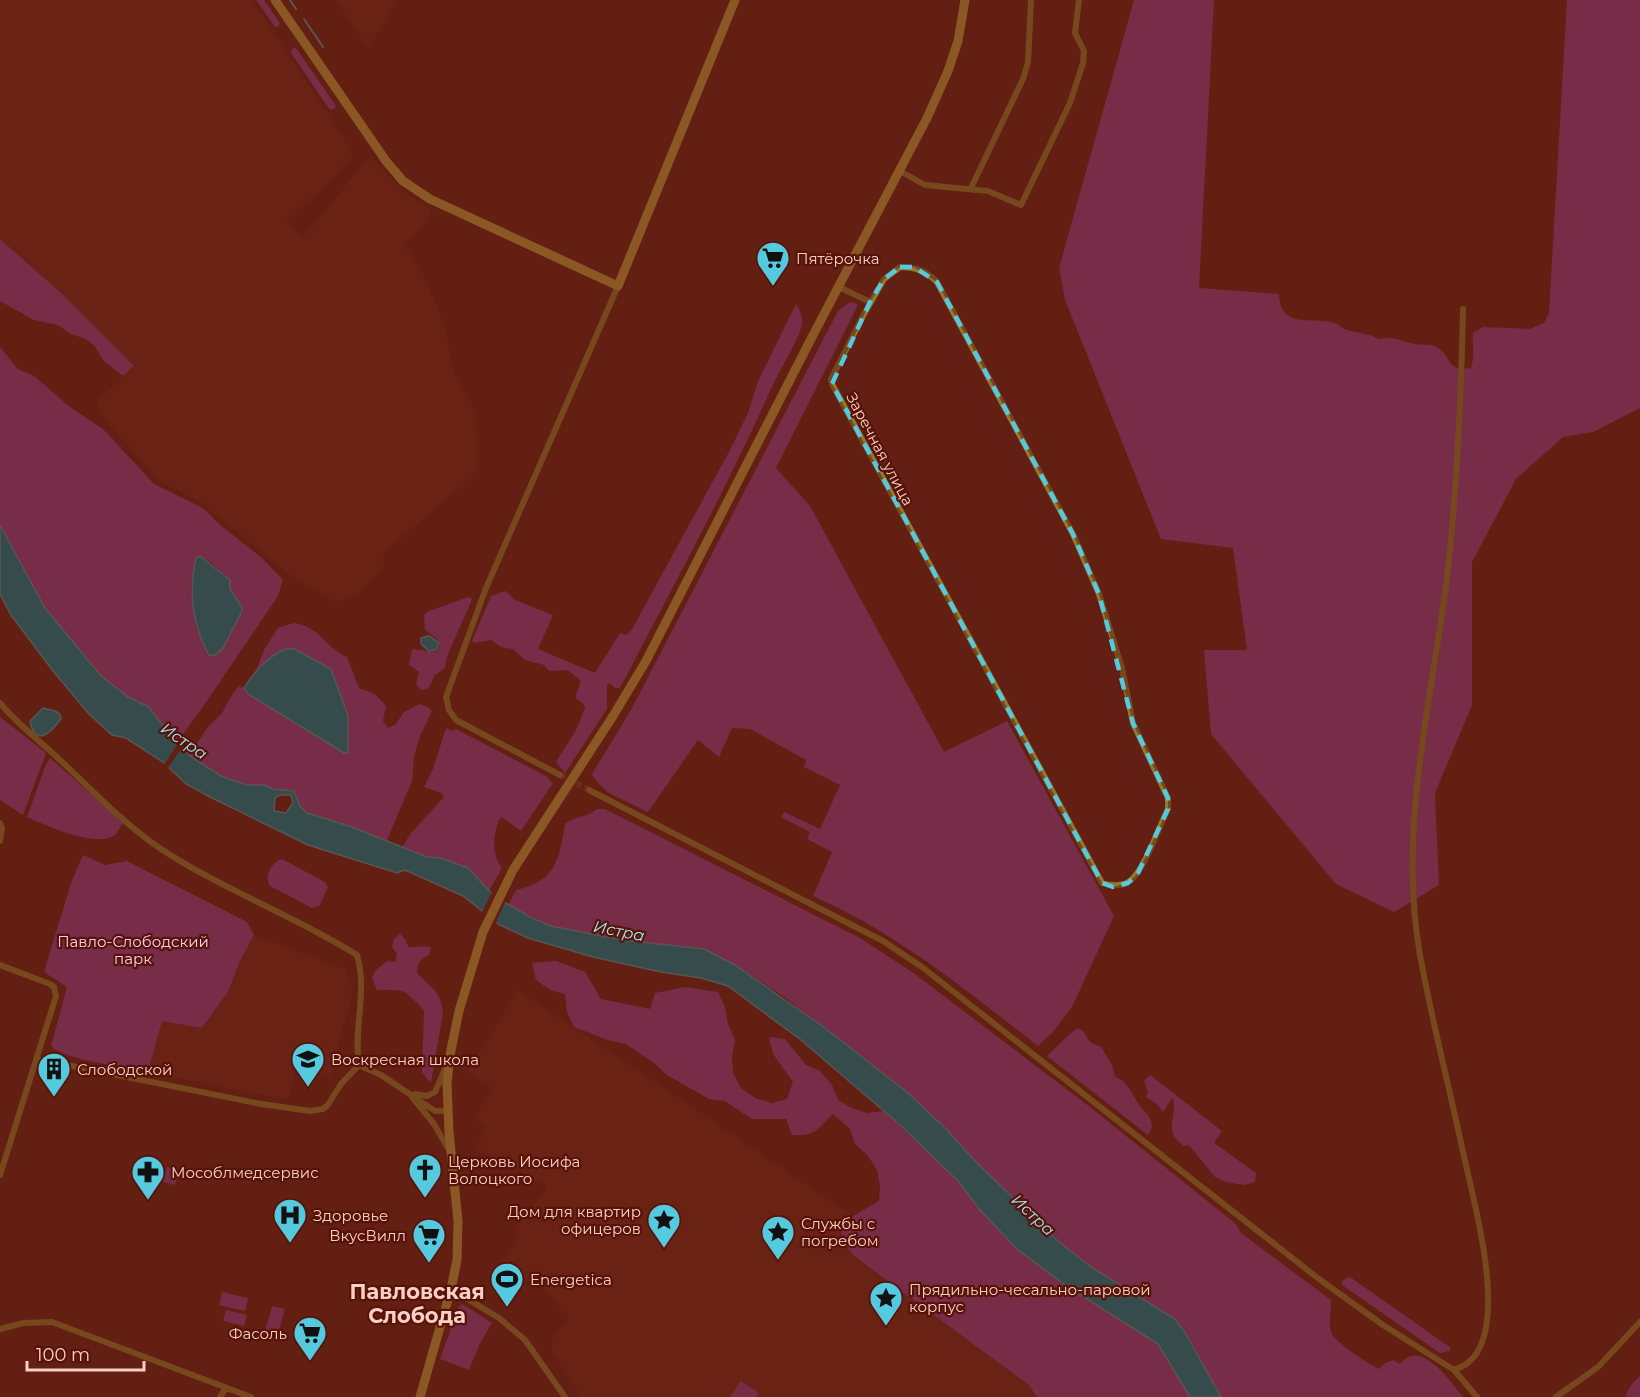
<svg xmlns="http://www.w3.org/2000/svg" width="1640" height="1397" viewBox="0 0 1640 1397" font-family="Montserrat,sans-serif">
<style>
.built{fill:#732619}
.green{fill:#913e88;fill-rule:evenodd}
.water{fill:#018193;stroke:#4c98a2;stroke-width:1.5;fill-rule:evenodd}
.pier{fill:#631f13}
.lines{fill:none;stroke-linecap:round;stroke-linejoin:round}
.stream{stroke:#4c98a2;stroke-width:2}
.street-tunnel{stroke:#7a392e;stroke-width:6;stroke-dasharray:6 3;stroke-linecap:butt}
.street{stroke:#91792d;stroke-width:6}
.secondary{stroke:#bc9e3d;stroke-width:9}
.marked{fill:none;stroke:#55cadf;stroke-width:4.5;stroke-dasharray:12 8;stroke-linejoin:round}
.labels{text-anchor:middle;dominant-baseline:central;stroke-width:4.5;stroke-linejoin:round;paint-order:stroke}
.poi-label{font-size:15px;fill:#fbcfc6;stroke:#571308;text-anchor:start}
.street-label{font-size:15px;fill:#fbcfc6;stroke:#571308}
.park-label{font-size:15px;fill:#fccbf4;stroke:#571308}
.water-label{font-size:16px;font-style:italic;fill:#9de7f6;stroke:#571308}
.district-label{font-size:21px;font-weight:bold;fill:#fbcfc6;stroke:#571308}
</style>
<rect width="100%" height="100%" fill="#631f13"/>
<!-- built -->
<path class="built" d="M0,0H252L343,136L353,155L333,179L286,221L303,237L370,156L402,191L432,209L422,228L405,246L420,267L444,322L454,373L476,412L477,471L467,482L382,554L385,560L382,563L385,566L361,590L348,599L335,602L293,577L199,501L159,481L103,417L96,402L134,366L62,294L0,239Z
M335,0H398L368,48Z
M254,935L345,969L353,991L330,1077L296,1068L288,1100L148,1072L162,1020L202,1028L228,992L239,963Z
M518,990L990,1308L1086,1397H581L551,1351L553,1337L569,1318L547,1292L502,1262L520,1234L515,1231L547,1186L476,1147L486,1127L474,1119L493,1088L468,1072Z"/>
<!-- green -->
<path class="green" d="M256,0H264L280,23L278,27H275Z
M1134,0H1214L1199,288L1279,294C1280,330 1311,316 1335,323C1339,324 1342,329 1347,330C1359,334 1366,332 1379,339C1393,336 1401,341 1415,344C1421,345 1428,344 1434,346C1453,353 1444,373 1471,368C1475,355 1472,346 1473,333L1483,327L1530,329L1544,323L1549,313L1567,0H1640V408L1593,432L1563,437L1516,479L1472,562V705L1435,793L1439,885L1394,912L1336,884L1211,734L1204,650H1247L1233,548L1161,539L1065,300L1059,268Z
M293,47L296,48L336,106L334,109L330,110L291,53Z
M0,239L62,294L134,366L123,376L103,360L94,345L86,339L71,334L58,325L34,320L0,301Z
M853,302L858,305L776,468L810,506L944,752L1007,721L1114,916L1072,1007L1053,1032L1038,1046C966,990 897,933 813,896L832,852L807,839L810,832L781,817L784,812L820,829L840,785L804,767L806,760L750,729L732,728L719,757L698,740L648,812L607,792C602,785 595,782 592,774L631,710L838,311L848,303Z
M796,304C803,314 804,322 799,334C791,353 779,371 770,391C725,492 671,590 620,688H615L610,683L607,685V709L565,773L556,762L576,730L585,708L583,703L576,699C575,692 581,687 580,680L568,670L549,671L544,665L525,660L513,649L501,647L491,640L475,643L472,641L491,596L506,591L515,600L553,615L538,649L595,673L620,633L626,635L631,631L730,450L748,413L758,381Z
M0,347L18,369L34,376L70,407L104,430L154,484L203,508L219,524L262,558L283,580L278,596L207,701L178,741L163,726L149,707L128,697L101,676L45,608L0,525ZM196,558L206,559L225,575L230,580V589L242,607L197,631L191,590Z
M468,597L472,598L471,602L447,656L445,668L435,675L428,689L421,690L416,684L419,672L409,665L412,649L436,652C446,640 432,637 425,629L424,615L427,612Z
M294,623C321,627 327,649 347,657L359,688L375,694L386,706L383,721L388,728L395,725L404,712L419,704L428,707L432,711L420,736L414,757L412,781L387,840L307,813L300,806L294,791L272,789L265,785H247L221,776L189,756L207,728L222,713L233,693L239,686L244,688L248,694L344,753L349,743L347,734L348,715L276,653L256,670L265,648L278,628Z
M0,717L46,753L23,815L0,800Z
M446,728L452,731L456,729L546,776L553,783L521,831L502,817L499,820C493,836 491,853 502,868L489,891L467,868L441,858L427,857L402,847L411,833L444,797L441,793L424,787L433,769Z
M50,758L123,822C121,826 118,832 115,835C97,849 45,825 27,817L45,767Z
M597,809H605L860,938L915,974L1090,1107L1236,1224L1241,1233L1331,1300C1332,1311 1327,1324 1332,1334C1336,1343 1369,1364 1379,1369L1385,1363L1393,1360L1400,1364C1421,1338 1450,1381 1463,1397H1221L1187,1334L1175,1319L1091,1267L1059,1242L977,1163L946,1129L908,1093L783,996L735,965L704,949L622,940L551,926L508,905L516,890C556,881 559,860 565,824C576,815 585,819 597,809Z
M83,855L105,865L127,861L247,922L254,935L239,963L228,992L202,1028L162,1021L148,1072C128,1068 62,1059 51,1046L67,987L44,972L71,883Z
M282,859L325,882L328,887L320,905L312,908L270,886C264,877 271,862 282,859Z
M400,934L406,940L408,947C417,948 423,945 431,947L429,955C420,959 417,963 417,973C430,988 440,988 443,1012L431,1083L422,1073L424,1010C402,988 407,990 377,990L372,978L375,971L387,961L395,962L397,954L392,947L394,939Z
M556,961L585,972L601,999L650,1009L655,993L685,987L718,992L725,1007L728,1024L735,1040L732,1057L733,1073L741,1088L755,1098L772,1103L787,1099L793,1082L773,1054L769,1037L785,1039L806,1065L820,1071L832,1085L838,1100L852,1108L867,1113L884,1111L958,1181L981,1211L1018,1250L1068,1287L1158,1344L1190,1397H1037L1029,1385L854,1256L845,1244L840,1228L853,1216L879,1201L880,1186L877,1170L868,1156L855,1144L850,1129L833,1114C817,1130 816,1136 792,1135L786,1119H752L725,1101L709,1099L667,1075L654,1063L626,1044L608,1040L574,1027L567,1012L565,994L550,990L536,980L532,963Z
M1078,1028L1083,1031L1090,1042L1101,1047L1112,1065L1115,1077C1128,1081 1133,1096 1140,1106C1144,1111 1149,1114 1151,1121C1153,1127 1151,1130 1148,1135L1047,1056C1056,1048 1068,1034 1078,1028Z
M1150,1075L1222,1131L1214,1143L1256,1173L1255,1182L1244,1185L1226,1182L1215,1177L1189,1145L1183,1146C1180,1142 1175,1139 1173,1134C1169,1122 1178,1107 1172,1098L1163,1112L1157,1104L1146,1097L1148,1092L1144,1081Z
M167,1167L179,1170L175,1185L163,1182Z
M1350,1277L1451,1348L1449,1351L1440,1353L1342,1285L1343,1280Z
M222,1292L248,1298L245,1311L219,1305Z
M462,1304L492,1323L480,1343L469,1370L440,1359L459,1306Z
M272,1306L285,1309L278,1334L265,1331Z
M226,1310L247,1315L244,1326L223,1321Z
M1640,1376V1397H1626C1627,1389 1634,1381 1640,1376Z
M741,1381L759,1393L756,1397H730Z"/>
<!-- water -->
<path class="water" d="M0,525L45,608L101,676L128,697L149,707L163,726L178,741L190,756L221,776L247,785H265L272,789L294,791L300,806L307,813L352,827L427,857L441,858L468,868L494,896L530,917L551,926L622,940L704,949L735,965L825,1028L908,1093L946,1129L977,1163L1059,1242L1091,1267L1175,1319L1186,1334L1221,1397H1190L1158,1344L1068,1287L1018,1250L981,1211L958,1181L899,1124L801,1040L728,986L701,978L661,972L593,957L528,938L500,925L463,896L405,870L397,873L308,845L210,797L186,784L163,762L126,738L112,735L89,714L53,671L11,615L0,594ZM280,795H291L293,803L286,813L274,811L275,798Z
M200,556L230,580V589L242,607V611L223,648L214,656L209,655C192,624 188,593 196,558Z
M427,636H430L439,643L436,650L429,651L421,644V638Z
M285,649H294L331,669L348,716V753H344L248,694L244,688C255,671 266,658 285,649Z
M43,708L55,711L60,714L61,719C52,731 35,749 30,721Z"/>
<!-- pier -->
<path class="pier" d="M181,739L184,744L167,770L163,766Z
M493,890L506,900L495,925L481,914Z"/>
<g class="lines">
<!-- stream -->
<path class="stream" d="M290,0L296,9
M304,19L323,47"/>
<!-- street-tunnel -->
<path class="street-tunnel" d="M560,775L589,790"/>
<!-- street -->
<path class="street" d="M900,171L925,185L988,191L1021,205L1070,103L1083,63L1084,51L1075,33L1079,0
M971,188L1023,79L1028,62L1031,0
M900,267C916,267 926,271 937,282L1073,534L1099,594L1122,668L1133,723L1168,798V809C1159,827 1144,871 1130,881C1121,887 1111,886 1102,883L832,384L831,379L864,314L884,279Z
M839,287L870,302
M0,703C17,724 40,741 59,759C91,789 122,822 158,847C221,889 293,915 357,955C368,992 353,1028 359,1065
M560,775L456,720L449,710L446,697L486,588L618,286
M589,790L883,941L922,967L1319,1279L1383,1325L1454,1370L1477,1397
M0,823L2,828L0,841
M0,965L50,984L54,987L56,996L0,1175
M37,1059L261,1104L310,1111L323,1109L327,1106L341,1084L359,1065
M359,1065L381,1075L435,1111H448
M415,1094L427,1096L435,1092L445,1069
M412,1097L434,1124L449,1150
M451,1289L499,1318L525,1340L565,1397
M0,1329L23,1323L52,1322L251,1397
M1454,1370C1466,1366 1476,1357 1481,1345C1501,1299 1474,1201 1463,1152C1449,1086 1432,1021 1420,955C1398,832 1430,707 1446,586C1457,494 1461,401 1463,309
M220,1397L226,1388
M1556,1397L1598,1367L1640,1322"/>
<!-- secondary -->
<path class="secondary" d="M275,0L386,161L403,181L430,199L618,286L735,0
M420,1397L451,1289L457,1260L458,1221L449,1132L447,1083L450,1055L459,1011L483,932L513,870L613,716L646,661L812,337L927,118L948,71L958,41L965,0"/>
</g>
<!-- marked area -->
<path d="M0 0H1640V1397H0ZM900,267H914L937,282L1073,534L1099,594L1133,723L1168,798V809L1138,873L1128,883L1113,887L1102,883L832,384L870,302L884,279Z" fill="#631f13" fill-opacity=".55" fill-rule="evenodd"/>
<path class="marked" d="M900,267H914L937,282L1073,534L1099,594L1133,723L1168,798V809L1138,873L1128,883L1113,887L1102,883L832,384L870,302L884,279Z"/>
<!-- icons -->
<defs>
<g id="supermarket-pin" transform="scale(1.725)"><path d="M0 17L-7.5 6A9.5 9.5 0 1 1 7.5 6Z" fill="#55cadf" stroke="#571308"/><path d="M-6-5.5h2.5l.6 2H6L4.5 2H-2.5L-4.4-4H-6ZM-1.5 3.2a1.3 1.3 0 1 0 .1 0ZM3 3.2a1.3 1.3 0 1 0 .1 0Z" fill="#111"/></g>
<g id="school-pin" transform="scale(1.725)"><path d="M0 17L-7.5 6A9.5 9.5 0 1 1 7.5 6Z" fill="#55cadf" stroke="#571308"/><path d="M0-5L7-2L0 1L-7-2ZM-4 1L0 2.5L4 1V4Q0 6-4 4Z" fill="#111"/></g>
<g id="building-pin" transform="scale(1.725)"><path d="M0 17L-7.5 6A9.5 9.5 0 1 1 7.5 6Z" fill="#55cadf" stroke="#571308"/><path d="M-4-6H4V6H1V3H-1V6H-4ZM-2.5-4.3h1.7v1.8h-1.7ZM.8-4.3h1.7v1.8H.8ZM-2.5-1h1.7V.8h-1.7ZM.8-1h1.7V.8H.8Z" fill="#111"/></g>
<g id="church-pin" transform="scale(1.725)"><path d="M0 17L-7.5 6A9.5 9.5 0 1 1 7.5 6Z" fill="#55cadf" stroke="#571308"/><path d="M-1.2-6h2.4v3.5h3.3v2.4h-3.3V6h-2.4V-.1h-3.3v-2.4h3.3Z" fill="#111"/></g>
<g id="pharmacy-pin" transform="scale(1.725)"><path d="M0 17L-7.5 6A9.5 9.5 0 1 1 7.5 6Z" fill="#55cadf" stroke="#571308"/><path d="M-2-6h4v4h4v4h-4v4h-4v-4h-4v-4h4Z" fill="#111"/></g>
<g id="hospital-pin" transform="scale(1.725)"><path d="M0 17L-7.5 6A9.5 9.5 0 1 1 7.5 6Z" fill="#55cadf" stroke="#571308"/><path d="M-5-5h3v3.5h4V-5h3V5h-3V1.5h-4V5h-3Z" fill="#111"/></g>
<g id="sight-pin" transform="scale(1.725)"><path d="M0 17L-7.5 6A9.5 9.5 0 1 1 7.5 6Z" fill="#55cadf" stroke="#571308"/><path d="M0-6L1.8-2.2L6-1.7L2.9 1.2L3.7 5.4L0 3.3L-3.7 5.4L-2.9 1.2L-6-1.7L-1.8-2.2Z" fill="#111"/></g>
<g id="stadium-pin" transform="scale(1.725)"><path d="M0 17L-7.5 6A9.5 9.5 0 1 1 7.5 6Z" fill="#55cadf" stroke="#571308"/><path d="M0-5a6.5 5 0 1 0 0 10a6.5 5 0 1 0 0-10ZM-3.5-1.8h7v3.6h-7Z" fill="#111"/></g>
</defs>
<g fill-rule="evenodd">
<use href="#supermarket-pin" x="773" y="258"/>
<use href="#school-pin" x="308" y="1059"/>
<use href="#building-pin" x="54" y="1069"/>
<use href="#church-pin" x="425" y="1170"/>
<use href="#pharmacy-pin" x="148" y="1172"/>
<use href="#hospital-pin" x="290" y="1215"/>
<use href="#sight-pin" x="664" y="1220"/>
<use href="#sight-pin" x="778" y="1232"/>
<use href="#supermarket-pin" x="429" y="1235"/>
<use href="#stadium-pin" x="507" y="1279"/>
<use href="#sight-pin" x="886" y="1298"/>
<use href="#supermarket-pin" x="310" y="1333"/>
</g>
<g class="labels">
<!-- poi labels -->
<g class="poi-label">
<text x="796" y="258">Пятёрочка</text>
<text x="331" y="1059">Воскресная школа</text>
<text x="77" y="1069">Слободской</text>
<text x="448" y="1161">Церковь Иосифа<tspan x="448" dy="17">Волоцкого</tspan></text>
<text x="171" y="1172">Мособлмедсервис</text>
<text x="641" y="1211" text-anchor="end">Дом для квартир<tspan x="641" dy="17">офицеров</tspan></text>
<text x="313" y="1215">Здоровье</text>
<text x="801" y="1223">Службы с<tspan x="801" dy="17">погребом</tspan></text>
<text x="406" y="1235" text-anchor="end">ВкусВилл</text>
<text x="530" y="1279">Energetica</text>
<text x="909" y="1289">Прядильно-чесально-паровой<tspan x="909" dy="17">корпус</tspan></text>
<text x="287" y="1333" text-anchor="end">Фасоль</text>
</g>
<!-- street labels -->
<g class="street-label">
<text transform="translate(880 449) rotate(62)">Заречная улица</text>
</g>
<!-- park labels -->
<g class="park-label">
<text x="133" y="941">Павло-Слободский<tspan x="133" dy="17">парк</tspan></text>
</g>
<!-- water labels -->
<g class="water-label">
<text transform="translate(184 741) rotate(34)">Истра</text>
<text transform="translate(619 931) rotate(11)">Истра</text>
<text transform="translate(1033 1215) rotate(43)">Истра</text>
</g>
<!-- district labels -->
<g class="district-label">
<text x="417" y="1291">Павловская<tspan x="417" dy="24">Слобода</tspan></text>
</g>
</g>
<!-- scale -->
<path d="M27 1361v9h117v-9" fill="none" stroke="#fbcfc6" stroke-width="3"/>
<text x="36" y="1361" font-size="18" fill="#fbcfc6" stroke="#571308" stroke-width="4.5" paint-order="stroke">100 m</text>
</svg>
